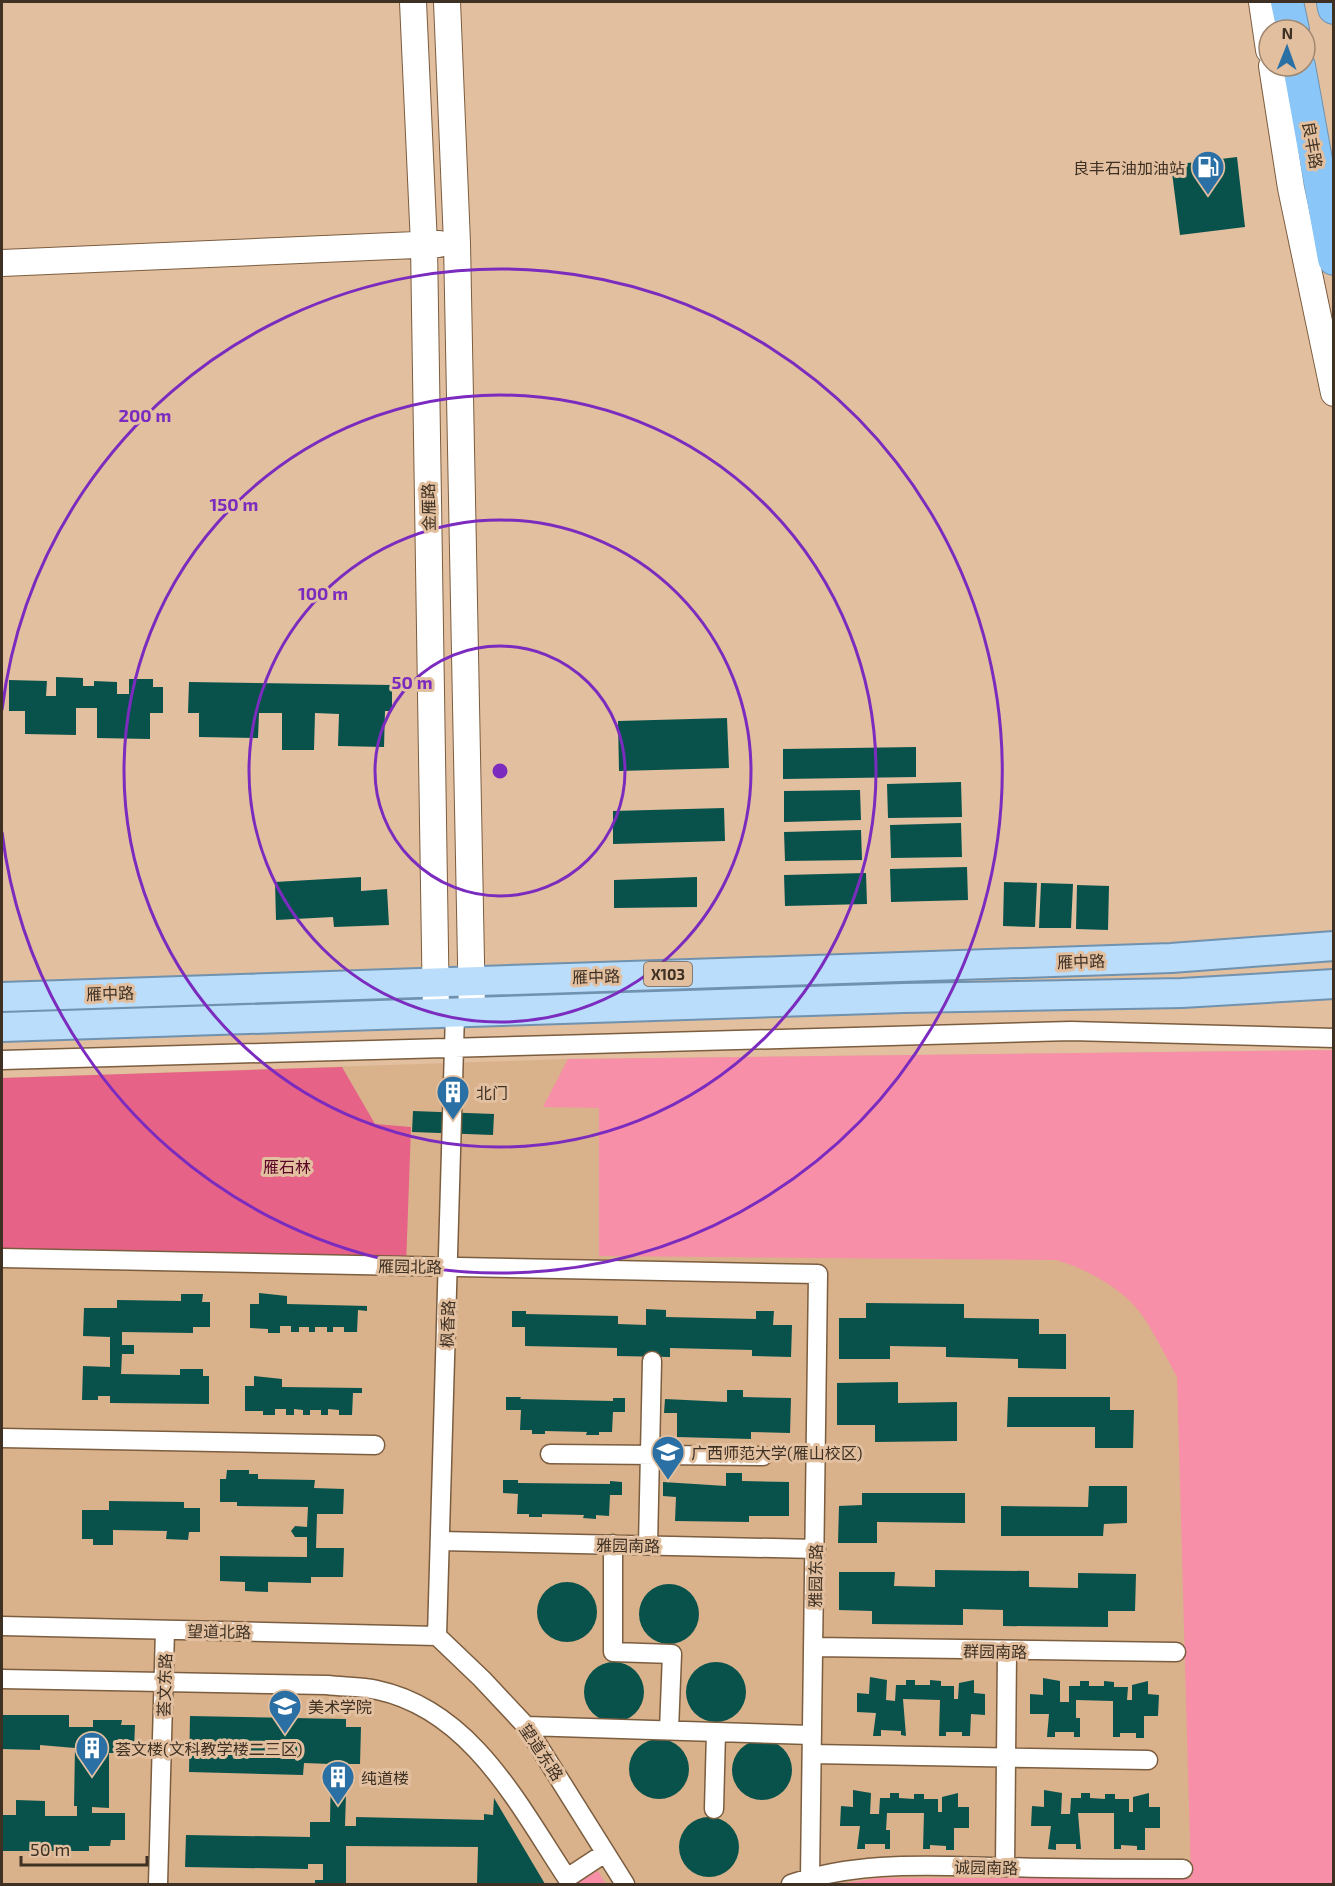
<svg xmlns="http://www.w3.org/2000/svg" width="1335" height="1886" viewBox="0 0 1335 1886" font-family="'Exo 2','Noto Sans SC',sans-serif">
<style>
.built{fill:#d9b18b}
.green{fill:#f88fa8}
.forest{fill:#e66287}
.building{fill:#09524c}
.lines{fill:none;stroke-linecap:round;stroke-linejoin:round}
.street-casing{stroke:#7b5d3f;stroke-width:21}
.secondary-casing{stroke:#7b5d3f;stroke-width:28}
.primary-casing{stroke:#7092ae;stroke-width:32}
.highway-casing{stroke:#7092ae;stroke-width:34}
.street{stroke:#fff;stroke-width:18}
.secondary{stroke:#fff;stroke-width:26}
.primary{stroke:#b9ddfb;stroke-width:28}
.highway{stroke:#8bc6f8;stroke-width:32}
.ring{fill:none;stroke:#7b2cbf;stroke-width:3}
.labels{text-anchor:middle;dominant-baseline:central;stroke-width:6;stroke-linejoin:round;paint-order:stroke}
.shield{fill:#e2bf9f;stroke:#6f5c49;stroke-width:1.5}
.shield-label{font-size:15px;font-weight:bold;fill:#3e3124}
.street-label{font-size:16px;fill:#3e3124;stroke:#e2bf9f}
.poi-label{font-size:16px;fill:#3e3124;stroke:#e2bf9f;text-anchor:start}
.park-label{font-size:16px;fill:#5c0628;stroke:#e2bf9f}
.centre{fill:#7b2cbf;stroke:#e2bf9f;stroke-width:3}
.ring-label{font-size:18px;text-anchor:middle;font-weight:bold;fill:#7b2cbf;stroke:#e2bf9f;stroke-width:6;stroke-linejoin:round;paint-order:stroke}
</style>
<rect width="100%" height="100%" fill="#e2bf9f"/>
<!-- built -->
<path class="built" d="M1333,1050V1884H2V1078L568,1059Z"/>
<!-- green -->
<path class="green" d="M1333,1050V1884H838L878,1878H1191L1177,1377C1166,1357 1155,1334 1142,1315C1124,1289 1085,1268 1056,1260L599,1256V1108L543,1107L568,1059Z
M598,1871L606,1884H574Z"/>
<!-- forest -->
<path class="forest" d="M342,1067L375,1124L411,1127L406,1266L2,1258V1078Z"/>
<!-- building -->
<path class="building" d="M1237,157L1245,227L1180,235L1171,165Z
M56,677L83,678V686H94V681L117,682V694H129V679H153V687H163V713H150V739L97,738V708H76V735L25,734V711H9V680L47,681L46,696H56Z
M189,682L392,685V711H385L384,747L338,746L339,714L315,713L314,750H282V713H259L258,738L199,737V713H188Z
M727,718L729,768L619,771L618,721Z
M916,747V777L783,779V749Z
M961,782L962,817L888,818L887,784Z
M860,790L861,820L784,822V791Z
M724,808L725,841L613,844V811Z
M961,823L962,857L891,858L890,825Z
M861,830L862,860L785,861L784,832Z
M967,867L968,900L891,902L890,869Z
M866,873L867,904L785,906L784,875Z
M361,877V891L387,889L389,925L334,927L333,917L276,920L275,882Z
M697,877V907L614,908V880Z
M1004,882L1037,883L1035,927L1003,926Z
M1041,883L1073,884L1071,928H1039Z
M1077,885L1109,886L1108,930L1076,929Z
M413,1111L494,1114L493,1135L412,1132Z
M259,1293L287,1296V1304L367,1306V1311L358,1310L357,1332H344V1327H333V1332H327V1327H315V1332H309V1327H299V1332H291V1326H280V1333H268V1329L250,1328V1304H259Z
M181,1294H203L202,1302H210V1327H193V1333L122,1332V1345H134V1354H122L121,1374L180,1375V1369H203V1376H209V1404L110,1403V1396H98V1400H82L83,1366L110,1367V1337L83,1336L84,1308H117V1300L181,1301Z
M866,1303L964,1304V1318L1039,1319V1334H1066V1369L1018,1368V1359L946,1357V1347L890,1346V1359H839V1318H866Z
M646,1309L666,1310V1317L756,1319V1311H774L773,1325H792L791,1357L752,1356V1350L670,1348V1357L617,1356V1348L525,1346V1327H512V1311H526V1314L618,1316V1324L646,1325Z
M254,1376L282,1379V1387L362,1388V1393H353L352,1415H339V1410L328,1409V1415H321V1410H310V1415H303V1410L294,1409V1415H286V1409H275V1415H263V1411H245V1386H254Z
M898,1382V1403L957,1402V1441L875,1442V1425H837V1383Z
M727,1390H743V1397L791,1398L790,1433L751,1432V1439L677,1437V1413H664L665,1399L727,1402Z
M506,1397H521L520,1399L613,1401V1398H625V1412H613L612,1432H599V1435H586L587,1432L545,1431V1434H532V1430H520L521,1410H506Z
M1008,1397H1110V1410H1134L1133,1448H1095V1427H1007Z
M227,1470H249V1474H258V1479L315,1480L314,1488L344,1489L343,1514H317L316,1548H344L343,1577H311V1583L268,1582V1592L245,1591V1582L220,1581V1556L307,1557V1537H295L291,1531L295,1526L307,1527L308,1507L237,1506V1502H220V1479H226Z
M726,1473H742V1481L789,1482V1516H749V1522L675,1521L676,1497L663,1496V1482L726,1486Z
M503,1480H518V1483L610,1484V1481L622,1482V1495H610L609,1516L596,1515V1519L583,1518L584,1515L542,1514V1517H529V1514H517L518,1494L503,1493Z
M1089,1486H1127V1523L1104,1524L1103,1536H1001V1506L1088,1507Z
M862,1493H965V1523L877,1522V1543H838L839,1506L862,1505Z
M109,1501L184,1502V1508H200V1532H189L188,1540L166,1539L167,1531L113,1530V1545H93V1539H82V1510H109Z
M935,1570L1029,1571V1587L1078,1588V1573L1136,1574L1135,1611H1108V1627L1003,1626V1610L963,1609V1625L872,1624V1611L839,1610V1572H895L894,1586L935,1587Z
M537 1612a30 30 0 1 1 60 0a30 30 0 1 1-60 0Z
M639 1614a30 30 0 1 1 60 0a30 30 0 1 1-60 0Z
M686 1692a30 30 0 1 1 60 0a30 30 0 1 1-60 0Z
M584 1692a30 30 0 1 1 60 0a30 30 0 1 1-60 0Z
M870,1677L887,1680L886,1700L895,1701L896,1685H906V1680H915V1685H930V1680L941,1681V1686H954V1699H958L959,1683L974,1680V1693L985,1694V1715L971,1714L970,1736H962V1732H946V1736H939L940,1700L903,1699L906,1736L901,1735V1731L881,1730V1736H873L876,1713L857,1712V1693L869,1694Z
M1043,1678L1060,1681V1702H1069V1686H1080V1681H1089V1686H1104V1681L1114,1682V1687H1128L1127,1700H1132V1685L1148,1681V1694L1159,1695L1158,1716H1144V1738H1136V1733H1120V1737H1113V1701L1076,1700V1718H1080V1737H1074V1732H1055V1737H1047L1049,1714H1030V1694L1043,1695Z
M2,1715H69V1727H93V1720H122L121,1725H135L134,1748H121V1753H109V1808L92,1807V1813H125V1840H111L110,1846H89V1851H2V1815H16V1800L45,1801V1816H77V1806H74L75,1748L40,1745V1750L2,1749Z
M190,1716L346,1719V1727H361L360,1764H347L345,1826H356V1817L484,1820V1814L493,1815L494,1798L545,1884H477L478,1847L346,1846V1884H315V1880H323V1864H308V1869L185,1867L186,1835L310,1837V1822H330L331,1764L304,1763L303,1775L189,1772Z
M629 1769a30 30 0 1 1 60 0a30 30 0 1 1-60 0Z
M732 1770a30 30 0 1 1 60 0a30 30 0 1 1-60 0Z
M853,1790L871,1793L870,1814H879L880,1798H890V1793H899V1798L914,1799V1794H924V1799H938V1812H942V1797L958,1793V1807H969V1828H954V1850H946V1846L930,1845V1849H923L924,1813H887L886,1830H890V1849H885V1844H865V1849H857L860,1826H840L841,1806L853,1807Z
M1044,1790L1062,1793L1061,1814H1070L1071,1798H1081V1793H1090V1798L1105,1799V1794H1115V1799H1129V1812H1133V1797L1149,1793V1807H1160V1828H1145V1850H1137V1846L1121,1845V1849H1114V1813H1078L1081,1849H1076V1844H1056V1850L1048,1849L1051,1826H1031L1032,1806L1044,1807Z
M679 1847a30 30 0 1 1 60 0a30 30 0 1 1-60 0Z"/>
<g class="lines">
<!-- street casing -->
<g class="street-casing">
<path id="street" d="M2,1060L1071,1031L1334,1038
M2,1258L818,1274L810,1878
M2,1438L375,1445
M550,1454L763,1456
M440,1541L816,1549
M613,1544V1652L672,1654L669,1730
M648,1545L652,1361
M2,1626L437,1636
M437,1636L455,1013
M437,1636L482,1679L526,1726L625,1884
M814,1647L1176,1652
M2,1679L327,1685C343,1687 361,1686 377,1690C471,1710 518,1804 567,1878L605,1853
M526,1726L812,1735
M812,1754L1148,1760
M714,1809L716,1732
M1005,1867L1007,1651
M158,1884L165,1630
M791,1884C859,1860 933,1866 1004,1867C1064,1869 1123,1869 1183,1869"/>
</g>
<!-- secondary casing -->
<g class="secondary-casing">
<path id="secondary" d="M413,2L424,245L436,1013
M447,2L457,243L472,1012
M1262,2L1269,50
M1272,66L1291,188L1334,393
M2,263L439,244"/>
</g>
<!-- primary casing -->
<g class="primary-casing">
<path id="primary" d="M2,997L1171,958L1334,946
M2,1027L904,998L1182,993L1334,984"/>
</g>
<!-- highway casing -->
<g class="highway-casing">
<path id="highway" d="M1287,2L1293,30
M1333,2L1334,8
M1299,66L1334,259"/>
</g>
<!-- street -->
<use href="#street" class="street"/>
<!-- secondary -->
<use href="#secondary" class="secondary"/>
<!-- primary -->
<use href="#primary" class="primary"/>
<!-- highway -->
<use href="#highway" class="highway"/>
</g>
<!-- distance rings -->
<g class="ring">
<circle cx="500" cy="771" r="125"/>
<circle cx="500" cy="771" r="251"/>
<circle cx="500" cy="771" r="376"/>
<path d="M2 710A502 502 0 1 1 2 832"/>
</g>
<!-- icons -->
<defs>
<g id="fuel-pin" transform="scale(1.725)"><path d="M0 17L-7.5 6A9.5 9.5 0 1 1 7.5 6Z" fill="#2b70a5" stroke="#e2bf9f"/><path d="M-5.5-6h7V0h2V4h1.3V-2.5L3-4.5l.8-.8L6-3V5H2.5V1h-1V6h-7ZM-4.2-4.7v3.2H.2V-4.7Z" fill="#fff"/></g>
<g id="building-pin" transform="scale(1.725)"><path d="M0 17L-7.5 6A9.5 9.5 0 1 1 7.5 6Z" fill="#2b70a5" stroke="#e2bf9f"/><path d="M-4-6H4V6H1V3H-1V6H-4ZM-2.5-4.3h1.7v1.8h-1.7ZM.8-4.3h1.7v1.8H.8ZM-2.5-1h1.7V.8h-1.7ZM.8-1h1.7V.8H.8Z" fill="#fff"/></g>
<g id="university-pin" transform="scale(1.725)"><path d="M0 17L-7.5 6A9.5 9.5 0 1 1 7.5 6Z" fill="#2b70a5" stroke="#e2bf9f"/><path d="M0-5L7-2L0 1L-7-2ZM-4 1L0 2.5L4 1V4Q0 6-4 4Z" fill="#fff"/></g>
</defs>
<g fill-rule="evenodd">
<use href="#fuel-pin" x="1208" y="167"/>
<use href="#building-pin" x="453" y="1092"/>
<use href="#university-pin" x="668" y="1452"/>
<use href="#university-pin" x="285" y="1706"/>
<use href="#building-pin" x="92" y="1748"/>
<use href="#building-pin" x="338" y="1777"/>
</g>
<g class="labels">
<!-- shield labels -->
<rect class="shield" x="644" y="962" width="48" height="24" rx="4.5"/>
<g class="shield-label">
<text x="668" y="974">X103</text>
</g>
<!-- street labels -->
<g class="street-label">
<text transform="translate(1313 145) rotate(80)">良丰路</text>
<text transform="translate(428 507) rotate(-91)">金雁路</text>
<text transform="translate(1081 961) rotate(-2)">雁中路</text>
<text transform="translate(596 976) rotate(-2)">雁中路</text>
<text transform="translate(110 993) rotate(-2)">雁中路</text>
<text transform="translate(410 1266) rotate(1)">雁园北路</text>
<text transform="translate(447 1324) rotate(-88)">枫香路</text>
<text transform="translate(628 1545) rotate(1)">雅园南路</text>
<text transform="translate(815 1576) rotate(-89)">雅园东路</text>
<text transform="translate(219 1631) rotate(1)">望道北路</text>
<text transform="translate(995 1651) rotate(1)">群园南路</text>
<text transform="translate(164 1685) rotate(-88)">荟文东路</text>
<text transform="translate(542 1752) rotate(56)">望道东路</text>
<text transform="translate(986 1867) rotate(1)">诚园南路</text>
</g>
<!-- poi labels -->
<g class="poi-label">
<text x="1185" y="167" text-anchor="end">良丰石油加油站</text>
<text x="476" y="1092">北门</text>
<text x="691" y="1452">广西师范大学(雁山校区)</text>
<text x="308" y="1706">美术学院</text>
<text x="115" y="1748">荟文楼(文科教学楼二三区)</text>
<text x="361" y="1777">纯道楼</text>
</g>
<!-- park labels -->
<g class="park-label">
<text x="287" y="1166">雁石林</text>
</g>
</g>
<circle cx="500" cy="771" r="9" class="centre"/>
<g class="ring-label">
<text x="145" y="422">200 m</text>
<text x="234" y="511">150 m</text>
<text x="323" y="600">100 m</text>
<text x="412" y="689">50 m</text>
</g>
<!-- border -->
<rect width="1335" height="1886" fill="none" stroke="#3e3124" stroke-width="6"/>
<!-- north arrow -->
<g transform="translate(1287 48) rotate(1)"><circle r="28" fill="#e2bf9f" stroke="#a0866e" stroke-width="1.5"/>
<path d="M0-4.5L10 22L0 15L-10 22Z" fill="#2b70a5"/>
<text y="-9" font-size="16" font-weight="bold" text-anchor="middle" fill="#3e3124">N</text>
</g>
<!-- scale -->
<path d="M21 1856v9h126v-9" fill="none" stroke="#3e3124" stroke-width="3"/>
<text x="30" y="1856" font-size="18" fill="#3e3124" stroke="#e2bf9f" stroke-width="4.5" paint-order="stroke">50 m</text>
</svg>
